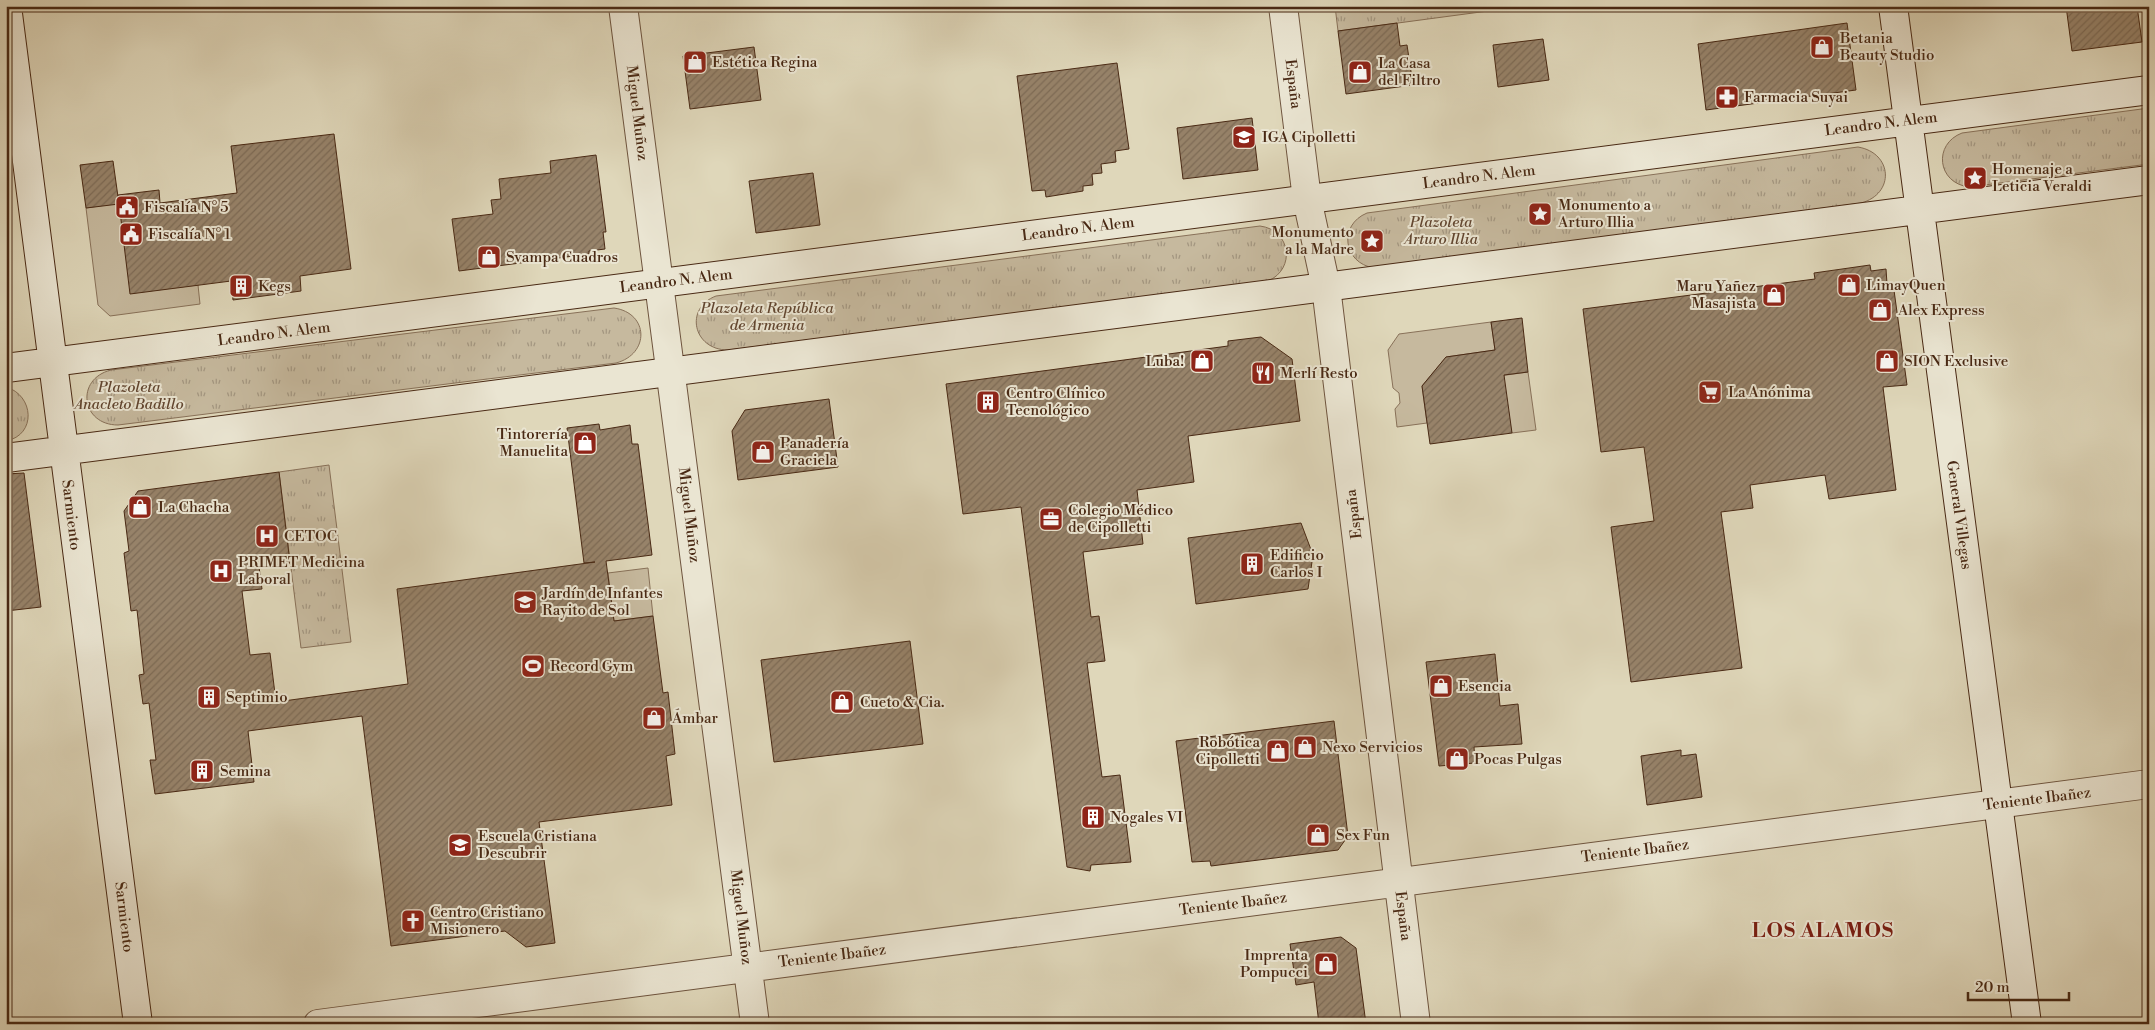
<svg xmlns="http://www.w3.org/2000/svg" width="2155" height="1030" viewBox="0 0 2155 1030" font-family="'Libre Bodoni',serif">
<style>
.grass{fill:url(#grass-tufts);stroke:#887159}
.garden{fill:#c6b99e;stroke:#887159}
.building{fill:url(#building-hatch);stroke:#492914}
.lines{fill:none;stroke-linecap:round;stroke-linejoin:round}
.street-casing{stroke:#6e543e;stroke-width:30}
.secondary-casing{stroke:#492914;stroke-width:30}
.street{stroke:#eae5d2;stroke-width:28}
.secondary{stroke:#eae5d2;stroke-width:28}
.labels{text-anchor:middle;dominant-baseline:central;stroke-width:4;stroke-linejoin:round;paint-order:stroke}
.poi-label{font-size:15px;fill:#492914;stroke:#eae5d2;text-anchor:start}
.street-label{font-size:15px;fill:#492914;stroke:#eae5d2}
.park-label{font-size:15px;font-style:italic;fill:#624630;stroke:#eae5d2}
.district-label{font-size:20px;font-weight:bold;letter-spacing:1px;fill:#7a1f14;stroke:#eae5d2}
</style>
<defs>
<pattern id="grass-tufts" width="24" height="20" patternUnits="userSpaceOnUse" patternTransform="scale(1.25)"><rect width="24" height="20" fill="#c6b99e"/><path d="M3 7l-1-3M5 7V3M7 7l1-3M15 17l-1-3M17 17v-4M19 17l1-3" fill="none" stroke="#a39680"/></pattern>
<pattern id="building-hatch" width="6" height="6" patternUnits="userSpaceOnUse" patternTransform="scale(1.25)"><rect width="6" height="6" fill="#97836a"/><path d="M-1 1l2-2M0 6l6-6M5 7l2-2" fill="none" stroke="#7d6b56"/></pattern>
</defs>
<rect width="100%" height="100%" fill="#dfd7ba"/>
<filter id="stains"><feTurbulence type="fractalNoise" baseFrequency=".004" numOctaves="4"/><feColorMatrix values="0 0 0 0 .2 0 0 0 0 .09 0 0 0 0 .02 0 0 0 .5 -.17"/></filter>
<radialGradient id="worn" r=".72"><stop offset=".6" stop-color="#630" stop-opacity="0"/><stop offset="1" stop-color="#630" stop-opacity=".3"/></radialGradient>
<!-- grass -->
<path class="grass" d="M1335,6H1488V11L1338,31Z
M2149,108V164L1969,187C1937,183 1933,144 1962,133Z
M1858,147C1893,153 1895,194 1861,203L1374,268C1343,263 1338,225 1367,213Z
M1260,226C1291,230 1296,269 1268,281L728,350C693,350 684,308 716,296Z
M614,308C649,313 650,354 616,363L118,425C81,425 75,379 111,370Z
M6,387C34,395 37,435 6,441Z
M329,465L351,642L301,648L279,472Z"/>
<!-- garden -->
<path class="garden" d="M119,203L140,292L198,285L200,304L110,316L98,305L86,208Z
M1491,322L1495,350L1446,357L1422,386L1427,423L1397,427L1395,409L1400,403L1399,393L1393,388L1388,350L1399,334Z
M1528,372L1536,430L1512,433L1485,378Z
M648,568L653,616L614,621L608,573Z"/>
<!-- building -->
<path class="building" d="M2066,6H2137L2142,42L2072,51Z
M1397,23L1400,46L1407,45L1413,85L1346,94L1338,31Z
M1847,23L1856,90L1706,110L1698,44Z
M1543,39L1549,80L1498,87L1493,45Z
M754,47L761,100L690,109L683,56Z
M1117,63L1129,149L1115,151L1116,162L1101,164L1102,173L1092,174L1093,185L1083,186V191L1046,197L1045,190L1032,191L1017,76Z
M1252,118L1258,170L1183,179L1177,128Z
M334,134L351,269L300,276L301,291L233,300L231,281L130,294L118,195L159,190L160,203L237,193L231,146Z
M596,155L606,232H603L605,249L589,251V254L459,271L452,219L493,214L491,200L501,199L499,179L551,173L550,161Z
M113,161L119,204L86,208L80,165Z
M813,173L820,225L756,233L749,181Z
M1870,265L1871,271L1886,269L1887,284L1893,283L1907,385L1883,387L1896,490L1829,499L1825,475L1750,485L1753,508L1721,512L1742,668L1631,682L1611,527L1654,521L1644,447L1601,452L1583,309L1815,279L1814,273Z
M1522,318L1528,372L1504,375L1512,433L1430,444L1422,386L1446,357L1495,350L1491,322Z
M1261,337L1292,359L1300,421L1188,436L1194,482L1137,490L1143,544L1083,552L1091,617L1099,616L1105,661L1087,663L1102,777L1120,775L1131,862L1091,865L1090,871L1067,867L1021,507L963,514L946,384L1228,346V341Z
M829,399L838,467L738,480L732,431L745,410Z
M599,424L600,430L630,425L632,444H638L652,555L606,561L614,621L653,616L663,693L668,692L675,754L666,756L672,805L539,822L555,943L526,947L505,931L391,946L362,716L248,731L254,782L155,794L150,760H156L149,703L143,704L139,675L144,674L137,610L131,611L124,553L129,551L124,511L138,491L279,472L290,563L259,567L262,589L242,591L250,655L270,653L276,702L408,684L397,589L595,562L584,563L567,428Z
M24,473L41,607L6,611V474Z
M1301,523L1313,555L1308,589L1196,604L1188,538Z
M910,641L923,744L774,762L761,660Z
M1495,654L1500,706L1518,704L1522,744L1474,747L1475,763L1439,766L1426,662Z
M1334,721L1348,836L1338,850L1211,866L1210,861L1192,862L1176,741Z
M1681,750V756L1696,754L1702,797L1647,805L1641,756Z
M1341,937L1356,948L1366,1024H1319L1314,982L1296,985L1290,944Z"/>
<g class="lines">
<!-- street casing -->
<g class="street-casing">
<path id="street" d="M623,6L755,1024
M1283,6L1307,199L1326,287L1416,1024
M318,1024L2149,784"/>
</g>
<!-- secondary casing -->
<g class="secondary-casing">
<path id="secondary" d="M7,6L138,1024
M1893,6L2027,1024
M6,368L2149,90
M6,458L2149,180"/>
</g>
<!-- street -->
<use href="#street" class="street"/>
<!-- secondary -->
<use href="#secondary" class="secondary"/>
</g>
<!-- icons -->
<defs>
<g id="shop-square" transform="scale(1.25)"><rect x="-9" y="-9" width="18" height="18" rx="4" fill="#8f2418" stroke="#eae5d2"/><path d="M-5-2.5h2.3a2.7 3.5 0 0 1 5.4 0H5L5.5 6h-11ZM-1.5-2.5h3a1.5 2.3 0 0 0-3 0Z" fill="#fff"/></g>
<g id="pharmacy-square" transform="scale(1.25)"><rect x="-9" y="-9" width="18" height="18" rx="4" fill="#8f2418" stroke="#eae5d2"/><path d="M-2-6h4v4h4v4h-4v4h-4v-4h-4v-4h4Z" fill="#fff"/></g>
<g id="university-square" transform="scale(1.25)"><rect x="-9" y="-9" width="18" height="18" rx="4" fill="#8f2418" stroke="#eae5d2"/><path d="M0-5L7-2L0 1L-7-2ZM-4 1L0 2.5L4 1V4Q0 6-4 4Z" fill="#fff"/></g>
<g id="sight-square" transform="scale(1.25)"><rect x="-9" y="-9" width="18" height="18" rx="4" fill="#8f2418" stroke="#eae5d2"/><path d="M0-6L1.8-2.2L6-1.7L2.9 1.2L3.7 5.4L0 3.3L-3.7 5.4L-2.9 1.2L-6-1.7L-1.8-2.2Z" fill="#fff"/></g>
<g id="civic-square" transform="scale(1.25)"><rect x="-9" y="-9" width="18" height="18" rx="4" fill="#8f2418" stroke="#eae5d2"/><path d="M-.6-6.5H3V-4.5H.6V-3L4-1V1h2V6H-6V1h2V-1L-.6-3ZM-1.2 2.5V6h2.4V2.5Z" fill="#fff"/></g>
<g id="building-square" transform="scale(1.25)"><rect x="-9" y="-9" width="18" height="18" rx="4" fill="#8f2418" stroke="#eae5d2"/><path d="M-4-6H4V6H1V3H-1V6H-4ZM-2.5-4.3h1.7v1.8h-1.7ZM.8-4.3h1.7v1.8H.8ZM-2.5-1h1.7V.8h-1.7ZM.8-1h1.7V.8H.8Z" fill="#fff"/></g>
<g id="restaurant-square" transform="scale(1.25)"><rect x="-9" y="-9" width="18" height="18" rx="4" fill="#8f2418" stroke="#eae5d2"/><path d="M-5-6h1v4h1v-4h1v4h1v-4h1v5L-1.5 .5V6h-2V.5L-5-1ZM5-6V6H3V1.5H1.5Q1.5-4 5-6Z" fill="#fff"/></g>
<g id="supermarket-square" transform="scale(1.25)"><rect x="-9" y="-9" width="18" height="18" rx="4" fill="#8f2418" stroke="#eae5d2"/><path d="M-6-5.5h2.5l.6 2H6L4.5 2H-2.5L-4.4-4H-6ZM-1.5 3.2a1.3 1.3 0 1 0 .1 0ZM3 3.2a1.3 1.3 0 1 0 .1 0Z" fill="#fff"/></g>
<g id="office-square" transform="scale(1.25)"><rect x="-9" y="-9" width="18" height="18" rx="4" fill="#8f2418" stroke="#eae5d2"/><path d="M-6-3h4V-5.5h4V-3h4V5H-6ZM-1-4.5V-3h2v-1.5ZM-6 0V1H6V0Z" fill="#fff"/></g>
<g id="hospital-square" transform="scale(1.25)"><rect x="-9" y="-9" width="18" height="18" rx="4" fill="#8f2418" stroke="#eae5d2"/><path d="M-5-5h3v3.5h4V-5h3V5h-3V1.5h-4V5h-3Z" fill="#fff"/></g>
<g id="school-square" transform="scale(1.25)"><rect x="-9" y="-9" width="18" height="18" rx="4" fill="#8f2418" stroke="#eae5d2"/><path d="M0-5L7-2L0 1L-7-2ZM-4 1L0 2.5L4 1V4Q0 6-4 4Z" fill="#fff"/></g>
<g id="stadium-square" transform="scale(1.25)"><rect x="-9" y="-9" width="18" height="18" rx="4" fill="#8f2418" stroke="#eae5d2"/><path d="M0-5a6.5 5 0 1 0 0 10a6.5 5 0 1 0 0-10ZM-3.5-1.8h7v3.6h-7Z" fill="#fff"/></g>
<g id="church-square" transform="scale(1.25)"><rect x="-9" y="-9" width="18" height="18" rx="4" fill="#8f2418" stroke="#eae5d2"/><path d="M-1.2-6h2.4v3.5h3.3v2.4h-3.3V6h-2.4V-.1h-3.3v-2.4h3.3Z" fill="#fff"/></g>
</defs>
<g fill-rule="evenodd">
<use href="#shop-square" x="1822" y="47"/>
<use href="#shop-square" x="695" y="62"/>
<use href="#shop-square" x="1360" y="72"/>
<use href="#pharmacy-square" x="1727" y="97"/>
<use href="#university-square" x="1244" y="137"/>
<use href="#sight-square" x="1975" y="178"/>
<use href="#civic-square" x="127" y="207"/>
<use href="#sight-square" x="1540" y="214"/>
<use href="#civic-square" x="131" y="234"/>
<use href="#sight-square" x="1372" y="241"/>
<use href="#shop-square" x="489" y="257"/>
<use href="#shop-square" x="1849" y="285"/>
<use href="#building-square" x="241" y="286"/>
<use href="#shop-square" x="1774" y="295"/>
<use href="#shop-square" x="1880" y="310"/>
<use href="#shop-square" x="1202" y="361"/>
<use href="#shop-square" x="1887" y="361"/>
<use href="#restaurant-square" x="1263" y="373"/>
<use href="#supermarket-square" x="1710" y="392"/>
<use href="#building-square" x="988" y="402"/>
<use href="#shop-square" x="585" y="443"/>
<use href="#shop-square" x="763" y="452"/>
<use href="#shop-square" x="140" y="507"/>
<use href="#office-square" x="1051" y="519"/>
<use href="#hospital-square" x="267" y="536"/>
<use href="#building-square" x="1252" y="564"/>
<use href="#hospital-square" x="221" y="571"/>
<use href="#school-square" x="525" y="602"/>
<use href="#stadium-square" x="533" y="666"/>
<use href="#shop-square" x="1441" y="686"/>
<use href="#building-square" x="209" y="697"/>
<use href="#shop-square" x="842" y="702"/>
<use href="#shop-square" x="654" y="718"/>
<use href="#shop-square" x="1305" y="747"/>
<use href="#shop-square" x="1278" y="751"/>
<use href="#shop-square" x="1457" y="759"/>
<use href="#building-square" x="202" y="771"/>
<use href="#building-square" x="1093" y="817"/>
<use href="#shop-square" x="1318" y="835"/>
<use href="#school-square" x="460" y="845"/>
<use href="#church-square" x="413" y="921"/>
<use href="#shop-square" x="1326" y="964"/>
</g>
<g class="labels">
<!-- poi labels -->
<g class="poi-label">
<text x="1840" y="38">Betania<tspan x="1840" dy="17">Beauty Studio</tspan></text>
<text x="712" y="62">Estética Regina</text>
<text x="1378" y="63">La Casa<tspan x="1378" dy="17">del Filtro</tspan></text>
<text x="1744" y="97">Farmacia Suyai</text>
<text x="1262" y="137">IGA Cipolletti</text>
<text x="1992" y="169">Homenaje a<tspan x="1992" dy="17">Leticia Veraldi</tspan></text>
<text x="1558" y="205">Monumento a<tspan x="1558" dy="17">Arturo Illia</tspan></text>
<text x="144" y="207">Fiscalía N° 5</text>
<text x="1354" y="232" text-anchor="end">Monumento<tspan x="1354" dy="17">a la Madre</tspan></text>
<text x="148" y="234">Fiscalía N° 1</text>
<text x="506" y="257">Svampa Cuadros</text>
<text x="1866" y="285">LimayQuen</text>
<text x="258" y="286">Kegs</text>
<text x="1756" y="286" text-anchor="end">Maru Yañez<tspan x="1756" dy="17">Masajista</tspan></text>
<text x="1898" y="310">Alex Express</text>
<text x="1184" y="361" text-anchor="end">Luba!</text>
<text x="1904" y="361">SION Exclusive</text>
<text x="1280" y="373">Merlí Resto</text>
<text x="1728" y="392">La Anónima</text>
<text x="1006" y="393">Centro Clínico<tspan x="1006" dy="17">Tecnológico</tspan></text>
<text x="568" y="434" text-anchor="end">Tintorería<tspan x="568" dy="17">Manuelita</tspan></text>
<text x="780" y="443">Panadería<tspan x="780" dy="17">Graciela</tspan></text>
<text x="158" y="507">La Chacha</text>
<text x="1068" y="510">Colegio Médico<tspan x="1068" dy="17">de Cipolletti</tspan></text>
<text x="284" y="536">CETOC</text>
<text x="1270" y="555">Edificio<tspan x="1270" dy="17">Carlos I</tspan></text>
<text x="238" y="562">PRIMET Medicina<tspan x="238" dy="17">Laboral</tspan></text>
<text x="542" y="593">Jardín de Infantes<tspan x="542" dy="17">Rayito de Sol</tspan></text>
<text x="550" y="666">Record Gym</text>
<text x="1458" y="686">Esencia</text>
<text x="226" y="697">Septimio</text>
<text x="860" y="702">Cueto &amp; Cia.</text>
<text x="672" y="718">Ámbar</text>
<text x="1260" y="742" text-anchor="end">Robótica<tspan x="1260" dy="17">Cipolletti</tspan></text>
<text x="1322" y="747">Nexo Servicios</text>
<text x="1474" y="759">Pocas Pulgas</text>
<text x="220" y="771">Semina</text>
<text x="1110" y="817">Nogales VI</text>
<text x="1336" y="835">Sex Fun</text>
<text x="478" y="836">Escuela Cristiana<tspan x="478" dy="17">Descubrir</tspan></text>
<text x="430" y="912">Centro Cristiano<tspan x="430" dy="17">Misionero</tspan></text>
<text x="1308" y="955" text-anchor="end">Imprenta<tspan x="1308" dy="17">Pompucci</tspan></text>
</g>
<!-- street labels -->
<g class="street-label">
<text transform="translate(1293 84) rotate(83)">España</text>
<text transform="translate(637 113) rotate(83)">Miguel Muñoz</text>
<text transform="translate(1881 124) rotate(-7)">Leandro N. Alem</text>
<text transform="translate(1479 177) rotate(-7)">Leandro N. Alem</text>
<text transform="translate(1078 229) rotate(-7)">Leandro N. Alem</text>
<text transform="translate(676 281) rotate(-7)">Leandro N. Alem</text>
<text transform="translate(274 334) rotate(-7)">Leandro N. Alem</text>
<text transform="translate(1354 514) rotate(-97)">España</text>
<text transform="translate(71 515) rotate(83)">Sarmiento</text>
<text transform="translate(689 515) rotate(83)">Miguel Muñoz</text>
<text transform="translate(1959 515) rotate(82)">General Villegas</text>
<text transform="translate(2037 799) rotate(-7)">Teniente Ibañez</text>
<text transform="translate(1635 851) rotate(-7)">Teniente Ibañez</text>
<text transform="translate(1233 904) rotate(-7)">Teniente Ibañez</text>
<text transform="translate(1403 916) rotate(83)">España</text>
<text transform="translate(124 917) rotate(83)">Sarmiento</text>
<text transform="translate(741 917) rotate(83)">Miguel Muñoz</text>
<text transform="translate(832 956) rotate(-7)">Teniente Ibañez</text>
</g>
<!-- park labels -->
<g class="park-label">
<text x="1441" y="222">Plazoleta<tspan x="1441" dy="17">Arturo Illia</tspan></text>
<text x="767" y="308">Plazoleta República<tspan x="767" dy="17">de Armenia</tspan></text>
<text x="129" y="387">Plazoleta<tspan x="129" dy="17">Anacleto Badillo</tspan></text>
</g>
<!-- district labels -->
<g class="district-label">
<text x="1823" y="931">LOS ALAMOS</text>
</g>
</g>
<!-- margin -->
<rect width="2155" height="1030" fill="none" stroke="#dfd7ba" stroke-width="25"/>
<rect x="8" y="8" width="2140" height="1015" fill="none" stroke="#492914" stroke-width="2.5"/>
<rect x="12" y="12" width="2130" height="1005" fill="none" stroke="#492914"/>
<!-- scale -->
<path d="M1968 992v8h101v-8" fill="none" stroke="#492914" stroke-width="2.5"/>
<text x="1975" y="992" font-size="15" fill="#492914" stroke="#eae5d2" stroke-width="4" paint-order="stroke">20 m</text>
<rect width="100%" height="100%" filter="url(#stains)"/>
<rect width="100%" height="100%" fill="url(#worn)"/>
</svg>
